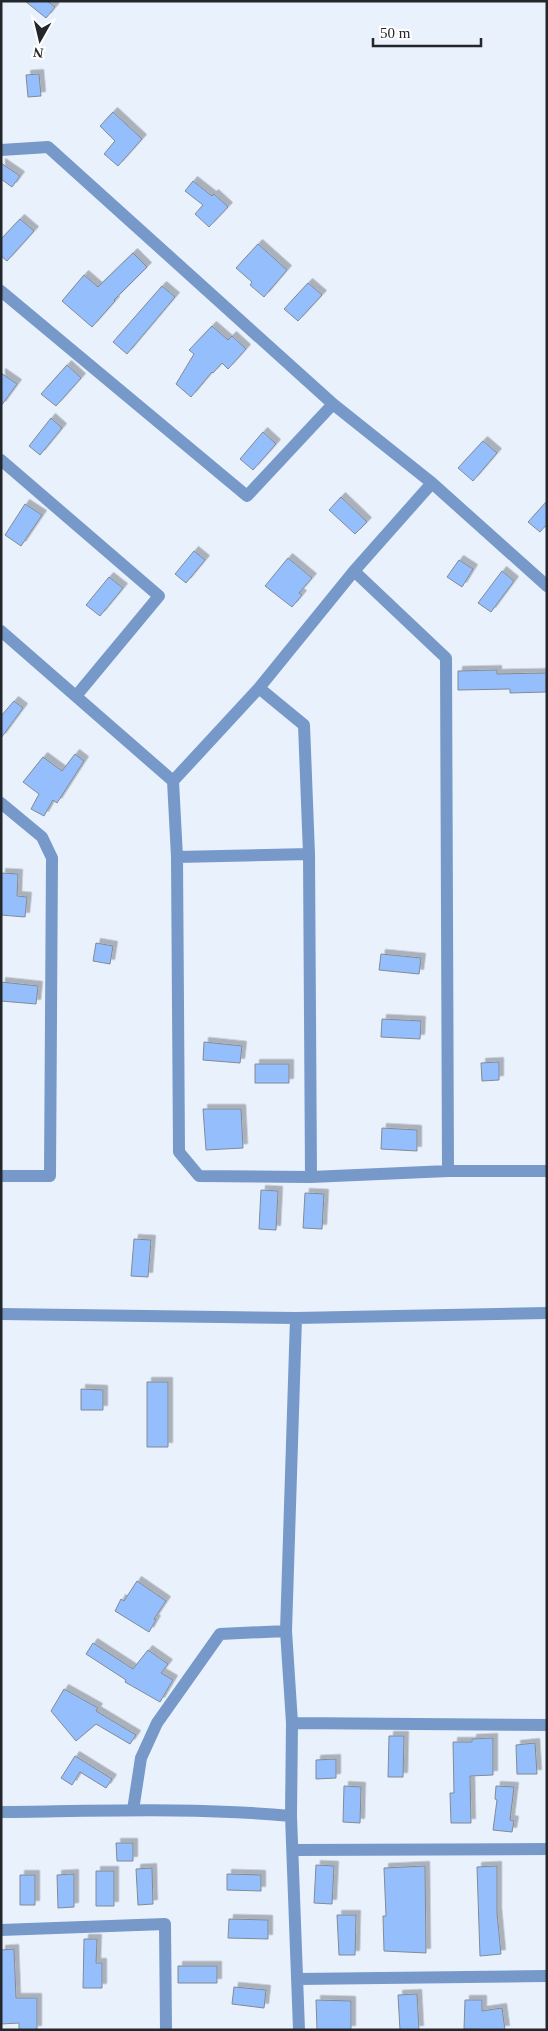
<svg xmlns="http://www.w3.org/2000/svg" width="548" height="2031" viewBox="0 0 548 2031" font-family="Georgia,serif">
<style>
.building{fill:#94bffc;stroke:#838a95;filter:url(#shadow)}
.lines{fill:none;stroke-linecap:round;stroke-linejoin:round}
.street{stroke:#7699ca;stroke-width:12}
</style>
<defs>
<filter id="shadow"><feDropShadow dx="4.5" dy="-4.5" stdDeviation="0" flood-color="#0004"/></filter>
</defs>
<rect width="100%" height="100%" fill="#e9f1fd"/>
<!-- building -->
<path class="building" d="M25,1H47L55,7L46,18Z
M39,74L41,96L28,97L26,75Z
M113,112L142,139L118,166L104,154L115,141L100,126Z
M1,163L20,176L12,187L1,179Z
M193,181L212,196L214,194L228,207L209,227L195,214L203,205L185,191Z
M20,219L34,231L7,261L1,256V239Z
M258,244L287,270L264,297L250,285L252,282L236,268Z
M133,253L147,267L114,300L115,301L92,327L62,301L84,275L98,287Z
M308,283L322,295L298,321L284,309Z
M162,286L175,297L127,354L113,342Z
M212,326L228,340L232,336L246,349L228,369L222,363L213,373L212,372L191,397L176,384L194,354L189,350Z
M67,365L81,378L56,406L41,394Z
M1,373L17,384L1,406Z
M51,418L62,428L40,455L29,446Z
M263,432L276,444L253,470L240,459Z
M483,441L497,453L473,481L458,468Z
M341,497L367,522L355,534L329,510Z
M547,501V524L540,532L528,522Z
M25,504L42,515L21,546L5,535Z
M194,551L205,560L186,583L175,574Z
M288,558L312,578L299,593L302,595L292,607L265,586Z
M459,560L473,569L462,587L447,577Z
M502,571L514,581L491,612L478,603Z
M109,577L123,588L100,616L86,605Z
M497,670V674L546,673V692L510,693V689L458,690V671Z
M14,701L23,708L1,738V716Z
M75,754L84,761L57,803L53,800L44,816L31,809L39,794L23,782L43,757L62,771Z
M1,873L18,874L17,896L27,897L25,917L1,915Z
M96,943L113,946L110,964L93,961Z
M381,954L421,958L419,974L379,970Z
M1,982L38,986L36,1004L1,1001Z
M382,1019L421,1021L420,1039L381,1037Z
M204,1042L242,1046L240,1063L203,1060Z
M499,1062V1080L482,1081L481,1063Z
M255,1064H289V1083H255Z
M203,1109H241L243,1148L206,1150Z
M382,1128L417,1130V1151L381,1149Z
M261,1190L278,1191L276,1230L259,1229Z
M305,1193L324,1194L322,1229L303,1228Z
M134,1239L151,1240L148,1277L131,1276Z
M147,1382H168V1447H147Z
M81,1389L103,1390V1410H81Z
M137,1581L166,1601L154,1619L156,1620L149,1632L115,1611L121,1599L124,1601Z
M93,1643L133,1669L148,1650L168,1664L161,1673L173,1680L160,1702L125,1682L126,1680L86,1654Z
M64,1689L98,1708L96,1711L136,1735L130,1744L96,1724L76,1741L51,1711Z
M389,1736H404L403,1777H388Z
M493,1738V1775L470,1776L471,1823H451L450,1793H454L453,1742H472V1739Z
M535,1743L537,1774H517L516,1745Z
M75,1756L112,1779L106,1788L80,1772L72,1785L61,1778Z
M336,1759V1778L316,1779V1760Z
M344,1786L361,1787L360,1823L343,1822Z
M496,1786L514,1787L510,1820L514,1821L512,1832L493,1830L497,1800L495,1799Z
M116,1843H133V1861H117Z
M316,1865L334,1866L332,1904L314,1903Z
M425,1866L426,1953L384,1951L383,1916H386L384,1868Z
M497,1866V1913L501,1954L480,1956L477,1867Z
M152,1868L153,1904L138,1905L136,1869Z
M96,1871H114V1906H96Z
M74,1874V1907L58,1908L57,1875Z
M227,1874L261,1875V1891L227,1890Z
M20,1875H35V1905H20Z
M337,1915H356L355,1955H339Z
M229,1919L268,1920V1939L228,1938Z
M84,1939H97L96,1963H102V1988H83Z
M14,1949L16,1998H37V2030H19V2023L1,2024V1950Z
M178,1966H217V1983H178Z
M234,1987L266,1990L264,2008L232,2004Z
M417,1994L419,2030H400L398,1995Z
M316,2000L351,2001V2030H317Z
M465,2000H482V2011L502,2008L505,2030L464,2029Z"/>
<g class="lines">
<!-- street -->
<path class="street" d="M1,150L48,147L333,404L432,483L547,586
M1,291L247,496L333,404
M1,460L159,596L76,696
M354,571L446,658L448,1171
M1,631L173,781L177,857L179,1152L199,1176L311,1177L448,1171H547
M259,688L304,725L309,854L311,1177
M173,781L259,688L354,571L432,483
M1,803L42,837L52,858L50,1176H1
M177,857L309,854
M1,1314L296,1318L547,1313
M296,1318L286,1631L292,1723L291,1816L299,2030
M292,1723L547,1725
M133,1810L141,1758L157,1723L220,1634L286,1631
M1,1812C98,1811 195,1807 291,1816
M293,1850L547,1849
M1,1930L165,1924L166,2030
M297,1979L547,1976"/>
</g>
<!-- border -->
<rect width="548" height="2031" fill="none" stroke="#23262a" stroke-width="5"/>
<!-- north arrow -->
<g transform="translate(40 40) rotate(188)" stroke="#ffffff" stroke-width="4" paint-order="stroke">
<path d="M0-4L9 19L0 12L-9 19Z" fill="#23262a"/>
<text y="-8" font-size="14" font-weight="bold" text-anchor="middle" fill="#23262a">N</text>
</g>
<!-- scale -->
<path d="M373 38v8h108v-8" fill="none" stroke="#23262a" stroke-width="2.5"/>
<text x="380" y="38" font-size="15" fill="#23262a" stroke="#ffffff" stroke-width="4" paint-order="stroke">50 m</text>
</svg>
